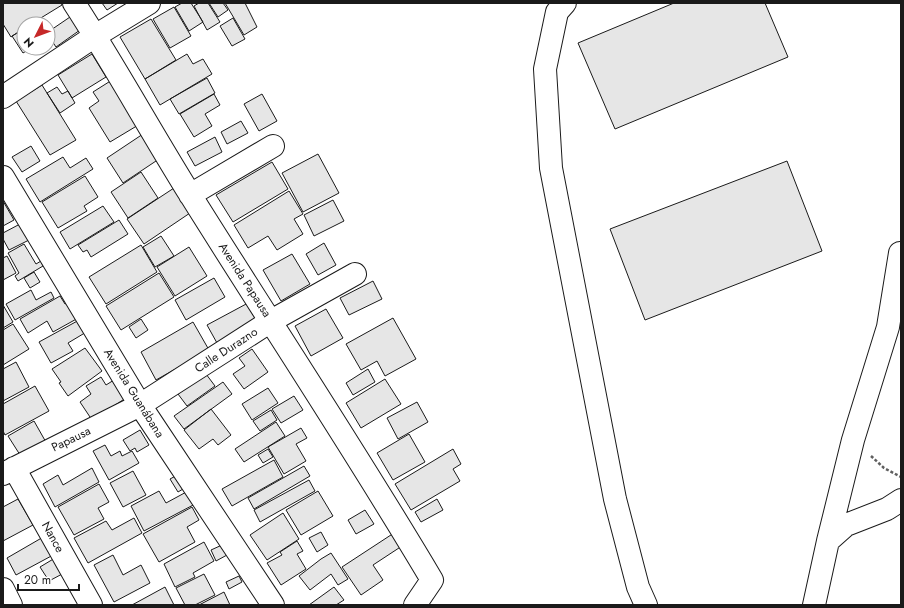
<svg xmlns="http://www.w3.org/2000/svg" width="904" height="608" viewBox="0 0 904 608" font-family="Jost,sans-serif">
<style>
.building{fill:#e6e6e6;stroke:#1a1a1a}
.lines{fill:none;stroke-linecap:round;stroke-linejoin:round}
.minor-casing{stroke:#1a1a1a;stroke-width:24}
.path{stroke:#5f5f5f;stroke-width:2.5;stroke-dasharray:3 2;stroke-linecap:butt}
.minor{stroke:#fff;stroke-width:22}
.labels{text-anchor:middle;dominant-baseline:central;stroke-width:3;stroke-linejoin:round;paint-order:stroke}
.street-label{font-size:12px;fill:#1a1a1a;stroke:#fff}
</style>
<rect width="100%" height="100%" fill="#fff"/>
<!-- building -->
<path class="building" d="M5,3H61L62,5L31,24H24V28L11,37L3,24V4Z
M102,3H118L107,10Z
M182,3H191L203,22L189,31L175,7Z
M199,3H208L220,22L207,30L194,6Z
M209,3H223L228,10L218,17Z
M225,3H245L257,27L244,35Z
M674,3H765L788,57L615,129L578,43Z
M174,7L191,36L170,48L153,19Z
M70,17L80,30L56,47L48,35V32Z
M233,18L245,39L232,46L220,26Z
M151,19L176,60L145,79L120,37Z
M24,29V48H31L23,53L12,36Z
M92,54L106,77L72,98L58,75Z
M187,54L193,64L203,59L212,74L160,105L145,79Z
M207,78L215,93L179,114L170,99Z
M112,80L140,124L110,142L89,108L99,101L93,92Z
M42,85L76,140L50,155L16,101Z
M57,87L62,94L68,91L75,103L60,113L47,93Z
M214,94L220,105L205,114L212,126L194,137L180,114Z
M262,94L277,121L259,131L244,104Z
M241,121L248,133L227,144L221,132Z
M143,134L159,159L123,183L107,158Z
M215,137L222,152L195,166L187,152Z
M31,146L40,161L22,172L12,157Z
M318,154L339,193L303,212L282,173Z
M63,157L70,168L86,158L93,169L40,202L26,179Z
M787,161L822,251L645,320L610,229Z
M272,162L288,189L233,222L216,195Z
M141,172L158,198L128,218L111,192Z
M85,176L98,197L84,206L87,211L58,228L42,202Z
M174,188L190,213L144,244L127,219Z
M289,191L303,214L294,219L303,234L277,250L268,236L248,248L234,225Z
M333,200L344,221L314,236L304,215Z
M3,201L14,220L3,226Z
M103,206L114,222L70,249L60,232Z
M119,220L128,234L91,257L87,250L83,252L78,245Z
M20,224L29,240L9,250L3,239V233Z
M161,236L174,256L155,267L143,247Z
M324,243L336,265L318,275L306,254Z
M24,244L36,264L41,261L43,266L18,281L15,276L19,273L8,253Z
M141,245L157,272L106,304L89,277Z
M189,247L207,276L175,296L157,267Z
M292,254L310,284L281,301L263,270Z
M7,256L16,273L3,280V258Z
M34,272L40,282L30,288L24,278Z
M159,273L174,297L121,330L106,306Z
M214,278L225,297L186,320L175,300Z
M373,281L382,299L349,315L340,298Z
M31,290L36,300L51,292L54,298L15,320L6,304Z
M60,296L65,304L71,301L80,317L53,332L47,321L28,333L20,319Z
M248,303L258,320L217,343L207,325Z
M3,305L13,322L3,328Z
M326,309L343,338L311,356L295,326Z
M393,318L416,359L385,376L377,361L361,370L346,344Z
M81,319L88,331L68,343L73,351L51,363L39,342Z
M141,319L148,330L136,338L129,327Z
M193,322L209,350L156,380L141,352Z
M13,324L29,349L3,365V330Z
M85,348L102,371L68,396L59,383L61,382L52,369Z
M252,349L268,372L244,389L233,374L245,366L239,358Z
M16,362L29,387L3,401V369Z
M368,369L375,382L353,395L346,383Z
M206,374L215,386L187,406L178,394Z
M101,377L106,385L114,380L126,398L92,420L80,402L91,394L86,386Z
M385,379L401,404L361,428L346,403Z
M223,382L232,394L184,429L174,416Z
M35,386L49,411L5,435L3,431V404Z
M268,388L278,403L252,420L242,404Z
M294,396L303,410L281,423L272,409Z
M417,402L428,422L398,439L387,418Z
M211,409L231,435L218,445L213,439L199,449L184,430Z
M271,410L277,420L260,431L253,421Z
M34,421L47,444L22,458L8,436Z
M276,422L285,436L244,462L235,449Z
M301,428L307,438L296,444L306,461L284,474L268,447Z
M140,430L149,445L137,452L135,448L130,451L123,440Z
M409,434L425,462L393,480L377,453Z
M105,445L111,456L120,451L122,456L132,451L139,463L109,480L93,451Z
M268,449L273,457L263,463L258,455Z
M453,449L461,464L453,469L460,481L411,510L395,484Z
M274,460L283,477L232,506L222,489Z
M304,466L310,476L254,509L248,498Z
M92,468L99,482L55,507L43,484L58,475L63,485Z
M133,471L146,495L123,507L110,483Z
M181,473L188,486L178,492L170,479Z
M309,480L315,491L260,522L254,510Z
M99,484L109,502L98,508L104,519L74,535L58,507Z
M190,490L197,503L144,531L131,506L159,491L166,503Z
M318,491L333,516L301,535L286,510Z
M18,499L33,525L3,541V507Z
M437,499L443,510L421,522L415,512Z
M192,507L199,520L187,527L195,542L159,562L143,534Z
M365,510L374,524L356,534L348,520Z
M283,513L299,539L267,560L250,535Z
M134,518L142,533L88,563L74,538L106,521L112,530Z
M397,531L405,544L373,565L383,580L361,595L342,567Z
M321,532L328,545L317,552L309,538Z
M45,536L55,554L16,575L7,558Z
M297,541L303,551L297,554L306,569L281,585L267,563L282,555L280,552Z
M204,542L214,561L193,573L195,577L175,587L164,564Z
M222,545L227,555L216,561L211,550Z
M331,553L348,579L338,585L331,574L310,590L299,576L321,559Z
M113,555L123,575L141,565L150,583L114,602L94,565Z
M55,558L64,573L49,581L40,567Z
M204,574L215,595L195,605H185L176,588Z
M239,576L242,582L229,589L226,582Z
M165,587L174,605H132Z
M334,587L344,600L336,605H309Z
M224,592L230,605H199Z"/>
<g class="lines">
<!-- minor casing -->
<g class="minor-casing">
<path id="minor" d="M74,3C115,66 151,132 191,196C271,324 355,450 432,580L415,605
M565,3L557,12L545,69L551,168L615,499L638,587L646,605
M3,97L95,36L149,3
M3,177L140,405L273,605
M190,195L273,146
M14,468L91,605
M3,474L140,405L271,321L355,274
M828,541L846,525L887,509L901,500
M3,589L11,605
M814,605L828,541L853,440L888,327L900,253"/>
</g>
<!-- path -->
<path class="path" d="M871,456L884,468L901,477"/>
<!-- minor -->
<use href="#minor" class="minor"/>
</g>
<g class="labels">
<!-- street labels -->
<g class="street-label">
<text transform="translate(245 280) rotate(57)">Avenida Papausa</text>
<text transform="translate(226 350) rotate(-33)">Calle Durazno</text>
<text transform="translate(134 393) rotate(58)">Avenida Guanábana</text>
<text transform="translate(71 439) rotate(-26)">Papausa</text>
<text transform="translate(53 537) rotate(61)">Nance</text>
</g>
</g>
<!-- border -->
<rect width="904" height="608" fill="none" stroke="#1a1a1a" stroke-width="8"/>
<!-- north arrow -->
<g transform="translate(36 36) rotate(228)"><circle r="19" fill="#ffffff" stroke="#a3a3a3"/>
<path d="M0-3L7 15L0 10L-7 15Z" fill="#c62828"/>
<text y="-6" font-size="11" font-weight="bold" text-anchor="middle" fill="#1a1a1a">N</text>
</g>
<!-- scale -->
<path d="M18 584v6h61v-6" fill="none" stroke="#1a1a1a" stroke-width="2"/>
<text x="24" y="584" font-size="12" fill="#1a1a1a" stroke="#ffffff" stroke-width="3" paint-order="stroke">20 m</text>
</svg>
